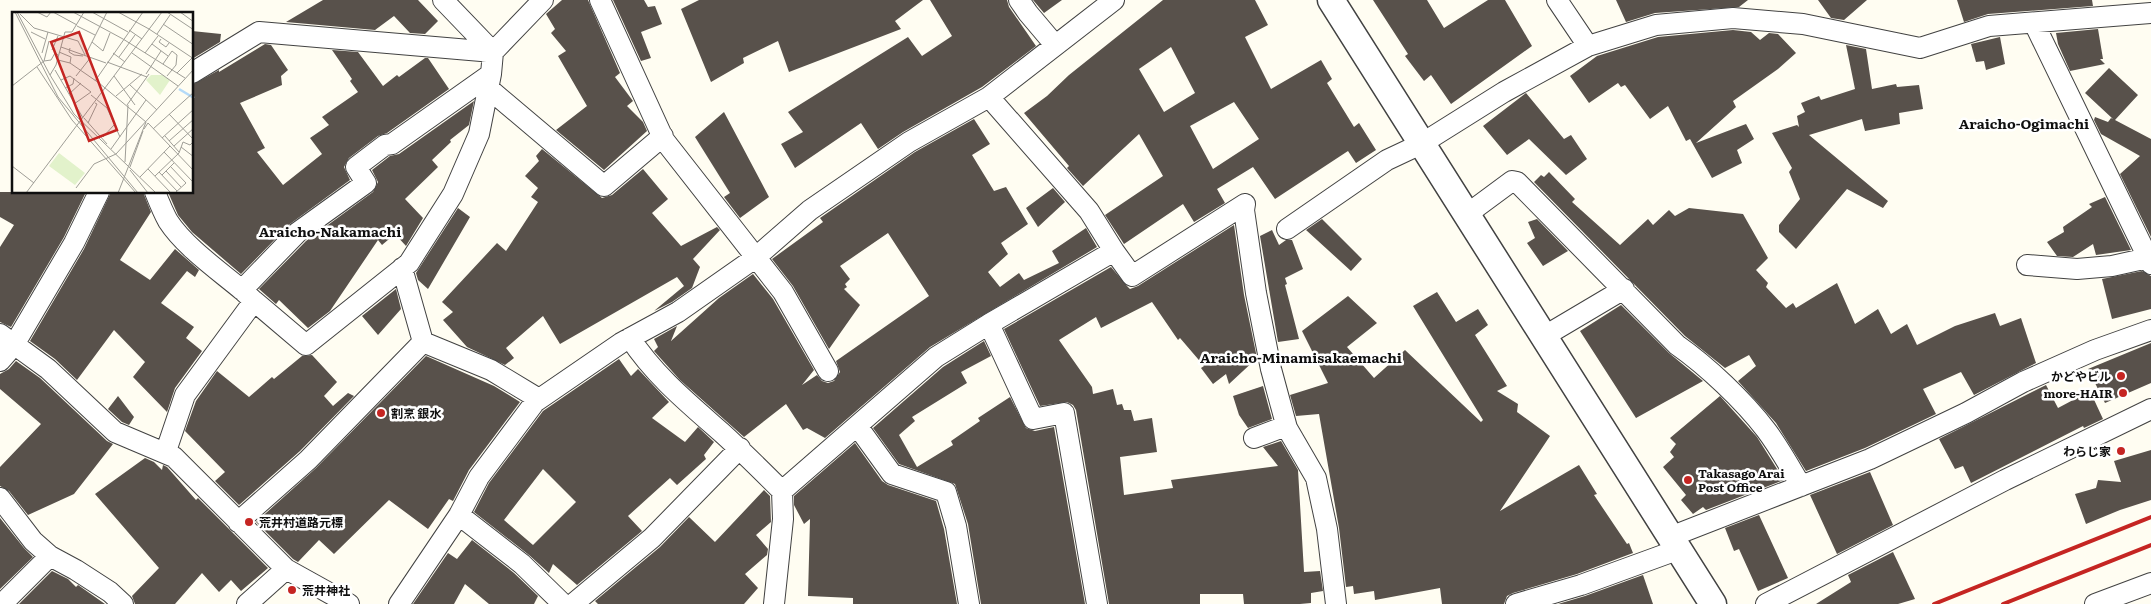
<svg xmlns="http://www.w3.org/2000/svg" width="2151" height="604" viewBox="0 0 2151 604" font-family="Literata,'Noto Sans JP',serif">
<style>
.building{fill:#58514b;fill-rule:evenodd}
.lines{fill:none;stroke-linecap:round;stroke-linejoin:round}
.minor-casing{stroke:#424242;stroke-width:22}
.tertiary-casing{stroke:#424242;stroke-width:29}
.minor{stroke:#fff;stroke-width:20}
.tertiary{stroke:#fff;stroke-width:26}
.rail{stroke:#c52522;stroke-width:4}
.poi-dot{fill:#c52522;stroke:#fff;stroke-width:2}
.labels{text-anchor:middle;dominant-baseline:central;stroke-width:5;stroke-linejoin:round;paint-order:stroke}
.poi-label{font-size:12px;font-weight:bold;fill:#0f0f0f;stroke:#fff;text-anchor:start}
.neighbourhood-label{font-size:14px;font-weight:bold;fill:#0f0f0f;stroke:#fff}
.inset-river{fill:none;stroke:#b4daf8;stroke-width:2.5}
.inset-road{fill:none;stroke:#9f9e97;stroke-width:1}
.view{fill:#c52522;fill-opacity:0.15;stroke:#c52522;stroke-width:2.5}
.inset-edge{fill:none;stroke:#0f0f0f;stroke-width:2.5}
</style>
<rect width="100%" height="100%" fill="#fffdf2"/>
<!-- building -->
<path class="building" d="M323,0H418L438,21L425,34L410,33L394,16L375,30L286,22Z
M562,0H588L620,73L615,77L633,101L627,106L643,122L647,131L604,170L556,130L587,106L558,56L566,51L551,33L555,29L546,14Z
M613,0H644L648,7L655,6L662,24L641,32L651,58L641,61Z
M699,0H923L895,21L901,29L789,72L778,41L743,58L744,63L711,82L681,9Z
M930,0H1007L1009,7L1036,46L982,87L903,132L878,149L861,123L795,168L781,144L803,132L788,112L908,37L922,56L952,36Z
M1033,0H1062L1044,13Z
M1163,0H1255L1268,25L1245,37L1271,89L1321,60L1332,79L1327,83L1354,127L1359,123L1376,150L1356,163L1348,151L1275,199L1253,167L1217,189L1225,203L1194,222L1183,204L1124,244L1105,215L1163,176L1139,134L1083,186L1067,168L1069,166L1024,113L1047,96L1069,75ZM1171,47L1195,93L1164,112L1139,69ZM1234,102L1259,139L1213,169L1190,126Z
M1373,0H1427L1444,28L1488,0H1505L1532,46L1451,104L1431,75L1424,81L1405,56L1408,54Z
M1616,0H1748L1739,7L1655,13L1626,22Z
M1818,0H1867L1844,20L1831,18Z
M1957,0H2092L2093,6L1988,14L1964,22Z
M2098,29L2103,59H2100L2105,64L2070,71L2058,44L2056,33Z
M1733,30L1751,32L1760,40L1769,33L1778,34L1796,53L1778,69L1733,101L1736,107L1696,143L1746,124L1754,139L1737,150L1742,163L1712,178L1690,139L1686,141L1668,106L1650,119L1625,85L1621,87L1618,83L1589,103L1570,76L1597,56L1658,37Z
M192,31L221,34L220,42L192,59Z
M2000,37L2005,64L1986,70L1984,61L1976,62L1971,44Z
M265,44L271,45L288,70L281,76L282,85L240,103L265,148L257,152L283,185L322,154L310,138L329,125L322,117L358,92L350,81L352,79L332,50L358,52L383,86L397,75L399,77L425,58H428L449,89L387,133L378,136L349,158L344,167L350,180L290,224L241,274L192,232L178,215L168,192H192V85L219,70V72Z
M1846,45L1866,49L1872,89L1896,84L1897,87L1919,85L1923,109L1899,113L1900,124L1865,131L1862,119L1809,135L1888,201L1883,208L1847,189L1796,249L1779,232V225L1800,199L1789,172L1792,168L1772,133L1797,125L1799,127L1797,116L1805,112L1801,103L1819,96L1821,100L1855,89Z
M2109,68L2138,95L2115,120L2151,139V237L2120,174L2140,156L2101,134L2094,120L2095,117L2108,122L2111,118L2113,119L2085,93Z
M1526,93L1564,139L1571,135L1587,159L1566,175L1529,139L1507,155L1483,126Z
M474,101L469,125L450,140L451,142L432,160L438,167L405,199L423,218L406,246L395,234L382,245L378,240L330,311L308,328L279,300L276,304L259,289L306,241L373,192L378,182L372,170L390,156L399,154Z
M724,112L769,197L740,218L724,197L730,193L695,137Z
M974,119L990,144L972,155L994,191L1006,187L1028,224L1001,243L1008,254L988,272L1000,287L1019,273L1024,280L1059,263L1052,251L1086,228L1097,247L930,347L825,438L807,428L803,430L786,404L744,437L680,380L654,351L658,347L654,339L677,326L671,341L719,298L753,274L773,299L814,370L802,385L817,375L822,381L828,383L834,381L840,372L836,361L929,296L888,233L840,266L850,279L845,284L847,287L844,289L860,305L829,349L793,286L772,259L823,222L820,218L915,152Z
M542,149L602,198L612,195L643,169L668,199L652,213L681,246L717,227L720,230L693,259L700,267L692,288L672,302L654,311L684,286L677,277L560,344L543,316L506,348L514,358L505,365L467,347L443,320L453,312L442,302L497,243L506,251L538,202L531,197L538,188L525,176L539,161L536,156Z
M1549,172L1575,199L1572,202L1620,245L1648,219L1653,225L1669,210L1675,216L1689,208L1743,214L1768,258L1756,270L1768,283L1766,287L1786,308L1793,303L1796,308L1837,283L1855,324L1878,309L1891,334L1907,324L1917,345L1955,326L1995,313L2000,326L2021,318L2036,363L1974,395L1961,372L1923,389L1936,414L1865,448L1806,471L1776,423L1738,381L1756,366L1749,355L1725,368L1685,336L1534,182L1541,175L1544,177Z
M1053,188L1065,202L1038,227L1026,208Z
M0,192H86L64,237L11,327L0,322V247L14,225L0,217Z
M111,192H143L151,212L120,260L150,280L175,249L199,270L195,277L187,271L161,303L194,327L186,338L202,351L175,388L167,412L133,377L145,362L114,330L77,380L55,359L30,341L84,249Z
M2105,197L2131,250L2096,255L2093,244L2073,257L2057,256L2047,242L2064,232L2063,227L2092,207L2089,204Z
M458,208L470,217L428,289L418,280L416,273Z
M1322,219L1362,259L1351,271L1306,230Z
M1537,219L1568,251L1543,266L1527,243L1535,238L1528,222Z
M1234,225L1244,295L1257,358L1229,384L1226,374L1213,384L1201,368L1204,366L1180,338L1178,340L1152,302L1101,328L1096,317L1059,340L1092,387L1093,394L1113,389L1117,405L1122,404L1124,410H1131L1134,421L1152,418L1157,452L1120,457L1124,495L1173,488L1171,480L1278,466L1263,447L1281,441L1298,470L1304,572L1320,571L1323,591L1311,593V603L1300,604H1244L1243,594H1200V604H1109L1076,410L1073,405L1067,402L1040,406L1004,329L1111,267L1127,286L1130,289L1138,286Z
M1272,230L1279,245L1286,240H1292L1303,269L1285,278L1287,284L1285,285L1299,339L1278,342L1260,236Z
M2142,271L2151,276V309L2112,319L2102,279Z
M396,289L401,309L378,335L362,316Z
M1437,292L1456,322L1478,309L1488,325L1475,335L1507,386L1497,391L1518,404L1517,412L1550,436L1500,511L1579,465L1597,494L1594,495L1627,544L1629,543L1633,553L1577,574L1513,593L1507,596L1504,604H1442L1440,588L1375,600L1374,591L1354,594L1353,586L1346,587L1339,528L1319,414L1296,416L1290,395L1328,383L1302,331L1348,296L1377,323L1347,347L1374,378L1405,350L1481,422L1483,420L1413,306Z
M1621,305L1669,353L1703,381L1636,418L1580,331Z
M984,341L991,356L961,372L967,383L912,417L915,421L899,435L917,467L953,445L951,441L980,421L978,418L1010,397L1026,428L1035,431L1054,427L1085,604H981L968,524L955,484L899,464L873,428L943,367Z
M2151,343V383L2105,403L2088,369Z
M312,355L337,382L324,396L333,406L348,393L354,396L300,451L239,505L215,481L225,472L185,431L196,401L217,371L249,397L272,377L274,379L302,356Z
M426,356L494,386L520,402L469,470L453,501L449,499L428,529L389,500L334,554L319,540L298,562L293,559L256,522L316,468Z
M619,359L631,376L638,369L669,402L652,418L685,442L698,427L714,442L704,455L706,459L677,485L670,478L628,516L642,531L577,585L553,564L549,573L529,555L474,512L489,483L543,411ZM543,469L576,502L533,545L504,520Z
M16,361L40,378L107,441L113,444L74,494L28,515L9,491L0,486V467L41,424L0,389V374L9,369Z
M2046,385L2058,408L2090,391L2103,419L2084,428L2083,426L1971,483L1963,466L1955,469L1939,439Z
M1263,386L1272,419L1248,428L1239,415L1233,396Z
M118,396L134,417L129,425L122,422L108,409Z
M1720,396L1757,437L1784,480L1706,510L1703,507L1693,514L1681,500L1686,495L1663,467L1674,457L1670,452L1676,444L1670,438Z
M855,443L882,481L888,485L936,501L944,529L957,604H853V598L808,596L810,519L804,524L794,505V496Z
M2151,450V500L2120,510L2086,524L2075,494L2096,488L2098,480L2121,482L2114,461Z
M145,458L154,462L162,470L163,465L167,467L196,500L198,498L268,568L241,591L231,580L219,592L202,573L175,604H135L132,596L159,568L95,494Z
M1870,472L1893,525L1837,554L1810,495Z
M764,490L770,496L771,522L756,535L768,549L767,555L745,574L758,588L744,604H598L595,601L660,547L689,517L715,542Z
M1759,515L1788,578L1758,591L1739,549L1734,551L1725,528Z
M0,518L24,548L33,557L0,589Z
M472,540L514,573L538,596L534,604H489L465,584L454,604H413L448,553L457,559Z
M1893,552L1915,599L1898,604H1816L1851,582L1848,575Z
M52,571L68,579L76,587L78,585L105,604H19Z
M1643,575L1653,604H1558L1585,596Z"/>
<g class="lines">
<!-- minor casing -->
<g class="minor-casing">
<path id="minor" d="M443,0L493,52
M600,0L664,140L783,292L828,371
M1019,0L1028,13L1055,45
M1557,0L1588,46
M2034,23L2151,264
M192,73L259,32L493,52
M488,88L604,186L663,136
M989,97L1089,211L1114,251
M155,192C159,202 163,212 168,221C185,247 218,270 242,290
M1245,204L1244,210L1256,293L1271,369L1287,428L1316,478L1327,529L1336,604
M1466,215L1512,181L1517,182L1677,345C1707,366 1744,401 1766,430C1779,447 1790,467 1801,486
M1287,229L1387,160L1421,144L1504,92L1588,46L1656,25L1733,18L1803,24L1920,48L1989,26L2151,13
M2027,265L2077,269L2112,266L2148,258
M402,268L423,342
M254,301L306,345L409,263L453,194L479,134L491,74
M989,324L1033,419L1064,413L1097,604
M0,334L48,369L115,432L174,457L286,569L349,604
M1543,337L1624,289
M630,338C654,375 688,403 721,432C742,451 762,471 782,491
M0,361L14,345L74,243L99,192
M858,427L892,474L946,492L956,526L969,604
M1254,438L1286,426
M166,451L185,395L254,301L242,290L298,232L366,183L356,167L385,145L392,144L491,74L493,52L543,0
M0,498L33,541L50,556L76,570L110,592L123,604
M459,515L522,564L563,604
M238,522L308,460L423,342L491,370L539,399
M1670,537L1870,459L1966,413L2023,382L2095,350L2151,330
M2,604L50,556
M247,604L286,569
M399,604L459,515L479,477L535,402L621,343L678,312L755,258L810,210L909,142L989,97L1114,0
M573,604L652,538L740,448
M774,604L783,519L782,491L936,357L989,324L1114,251L1132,276L1245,204
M1516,604L1581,585L1677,550
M1766,604L2005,480L2151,409
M2095,604L2151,583"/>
</g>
<!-- tertiary casing -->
<g class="tertiary-casing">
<path id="tertiary" d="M1331,0L1713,604"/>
</g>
<!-- minor -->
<use href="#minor" class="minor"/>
<!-- tertiary -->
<use href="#tertiary" class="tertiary"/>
<!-- rail -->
<path class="rail" d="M1934,604L2151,517
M2003,604L2151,545"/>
</g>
<!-- markers -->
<g class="poi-dot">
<circle cx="2121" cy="376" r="5"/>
<circle cx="2123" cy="393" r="5"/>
<circle cx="381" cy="413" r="5"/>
<circle cx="2121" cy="451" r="5"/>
<circle cx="1688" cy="480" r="5"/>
<circle cx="249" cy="522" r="5"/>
<circle cx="292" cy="590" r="5"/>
</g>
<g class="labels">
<!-- poi labels -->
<g class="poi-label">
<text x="2111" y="376" text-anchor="end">かどやビル</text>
<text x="2113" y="393" text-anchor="end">more-HAIR</text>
<text x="391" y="413">割烹 銀水</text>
<text x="2111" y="451" text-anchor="end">わらじ家</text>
<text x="1698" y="473">Takasago Arai<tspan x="1698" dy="14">Post Office</tspan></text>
<text x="259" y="522">荒井村道路元標</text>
<text x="302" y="590">荒井神社</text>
</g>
<!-- neighbourhood labels -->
<g class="neighbourhood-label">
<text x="2024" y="123">Araicho-Ogimachi</text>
<text x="330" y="231">Araicho-Nakamachi</text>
<text x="1301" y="357">Araicho-Minamisakaemachi</text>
</g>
</g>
<!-- overview -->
<g transform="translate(12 12)">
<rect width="181" height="181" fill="#fffdf2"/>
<path d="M139,63H151L158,68L148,83L134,68ZM47,141L73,161L63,173L37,154Z" fill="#e2f2cb"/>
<path class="inset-river" d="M167,77L182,86"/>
<path class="inset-road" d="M3,0L46,85L126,181M5,0L38,63L62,102L144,181M25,0L35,5L39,0M41,0L65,13M61,0L111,27L173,66M80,0L116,20M106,0L137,17L182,47M155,0L182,18M168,0L182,10M8,2L22,16L66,29L73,43M151,12L182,33M65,14L83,23M117,18L130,27M19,20L33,27M145,22L158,3M149,27L147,30L154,35L157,31M80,30L91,39L98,21M140,32L156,44M49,35L94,51M58,36L57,40L62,43L71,44M40,38L46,24M47,40L59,45L58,51M30,41L36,20M101,41L113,50M120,41L166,74M133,41L146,24M74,42L95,0M107,45L123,23M46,48L58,51L87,71L134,110L106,181M32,49L37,29M95,50L135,65M151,52L160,39M25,55L60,108L124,181M43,58L71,106M165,61L182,44M134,62L149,39M38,63L44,53L53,20H60L72,0M64,64L79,45M102,64L123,93M155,64L164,53L165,43L160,39M49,68L58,64L79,80L62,92M83,69L131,0M118,73L145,98M0,74L32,49L39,48L43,41L46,43M53,76L61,72L62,66M57,82L69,71M79,83L95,96L108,125M104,84L130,62M115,93L137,62M157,102L182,128M72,106L95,132M76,111L85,92L83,91M132,117L136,111L182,159M141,117L182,80M153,124L167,140M91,125L102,113M150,126L182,97M157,129L182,107M162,134L182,116M169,135L182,145M99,137L134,88M152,140L182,171M104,142L182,57M113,150L116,93M0,154L22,171M158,154L174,171L163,181M118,155L131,119M136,157L159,181M118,158L136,181M154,159L169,175M147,160L165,179M150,163L162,151M143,164L167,141L171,130L178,133L181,130M128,165L158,134M64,176L82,152L104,142M14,181L150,0"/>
<path class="view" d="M67,20L105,118L77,129L39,30Z"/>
<rect width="181" height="181" class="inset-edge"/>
</g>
</svg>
